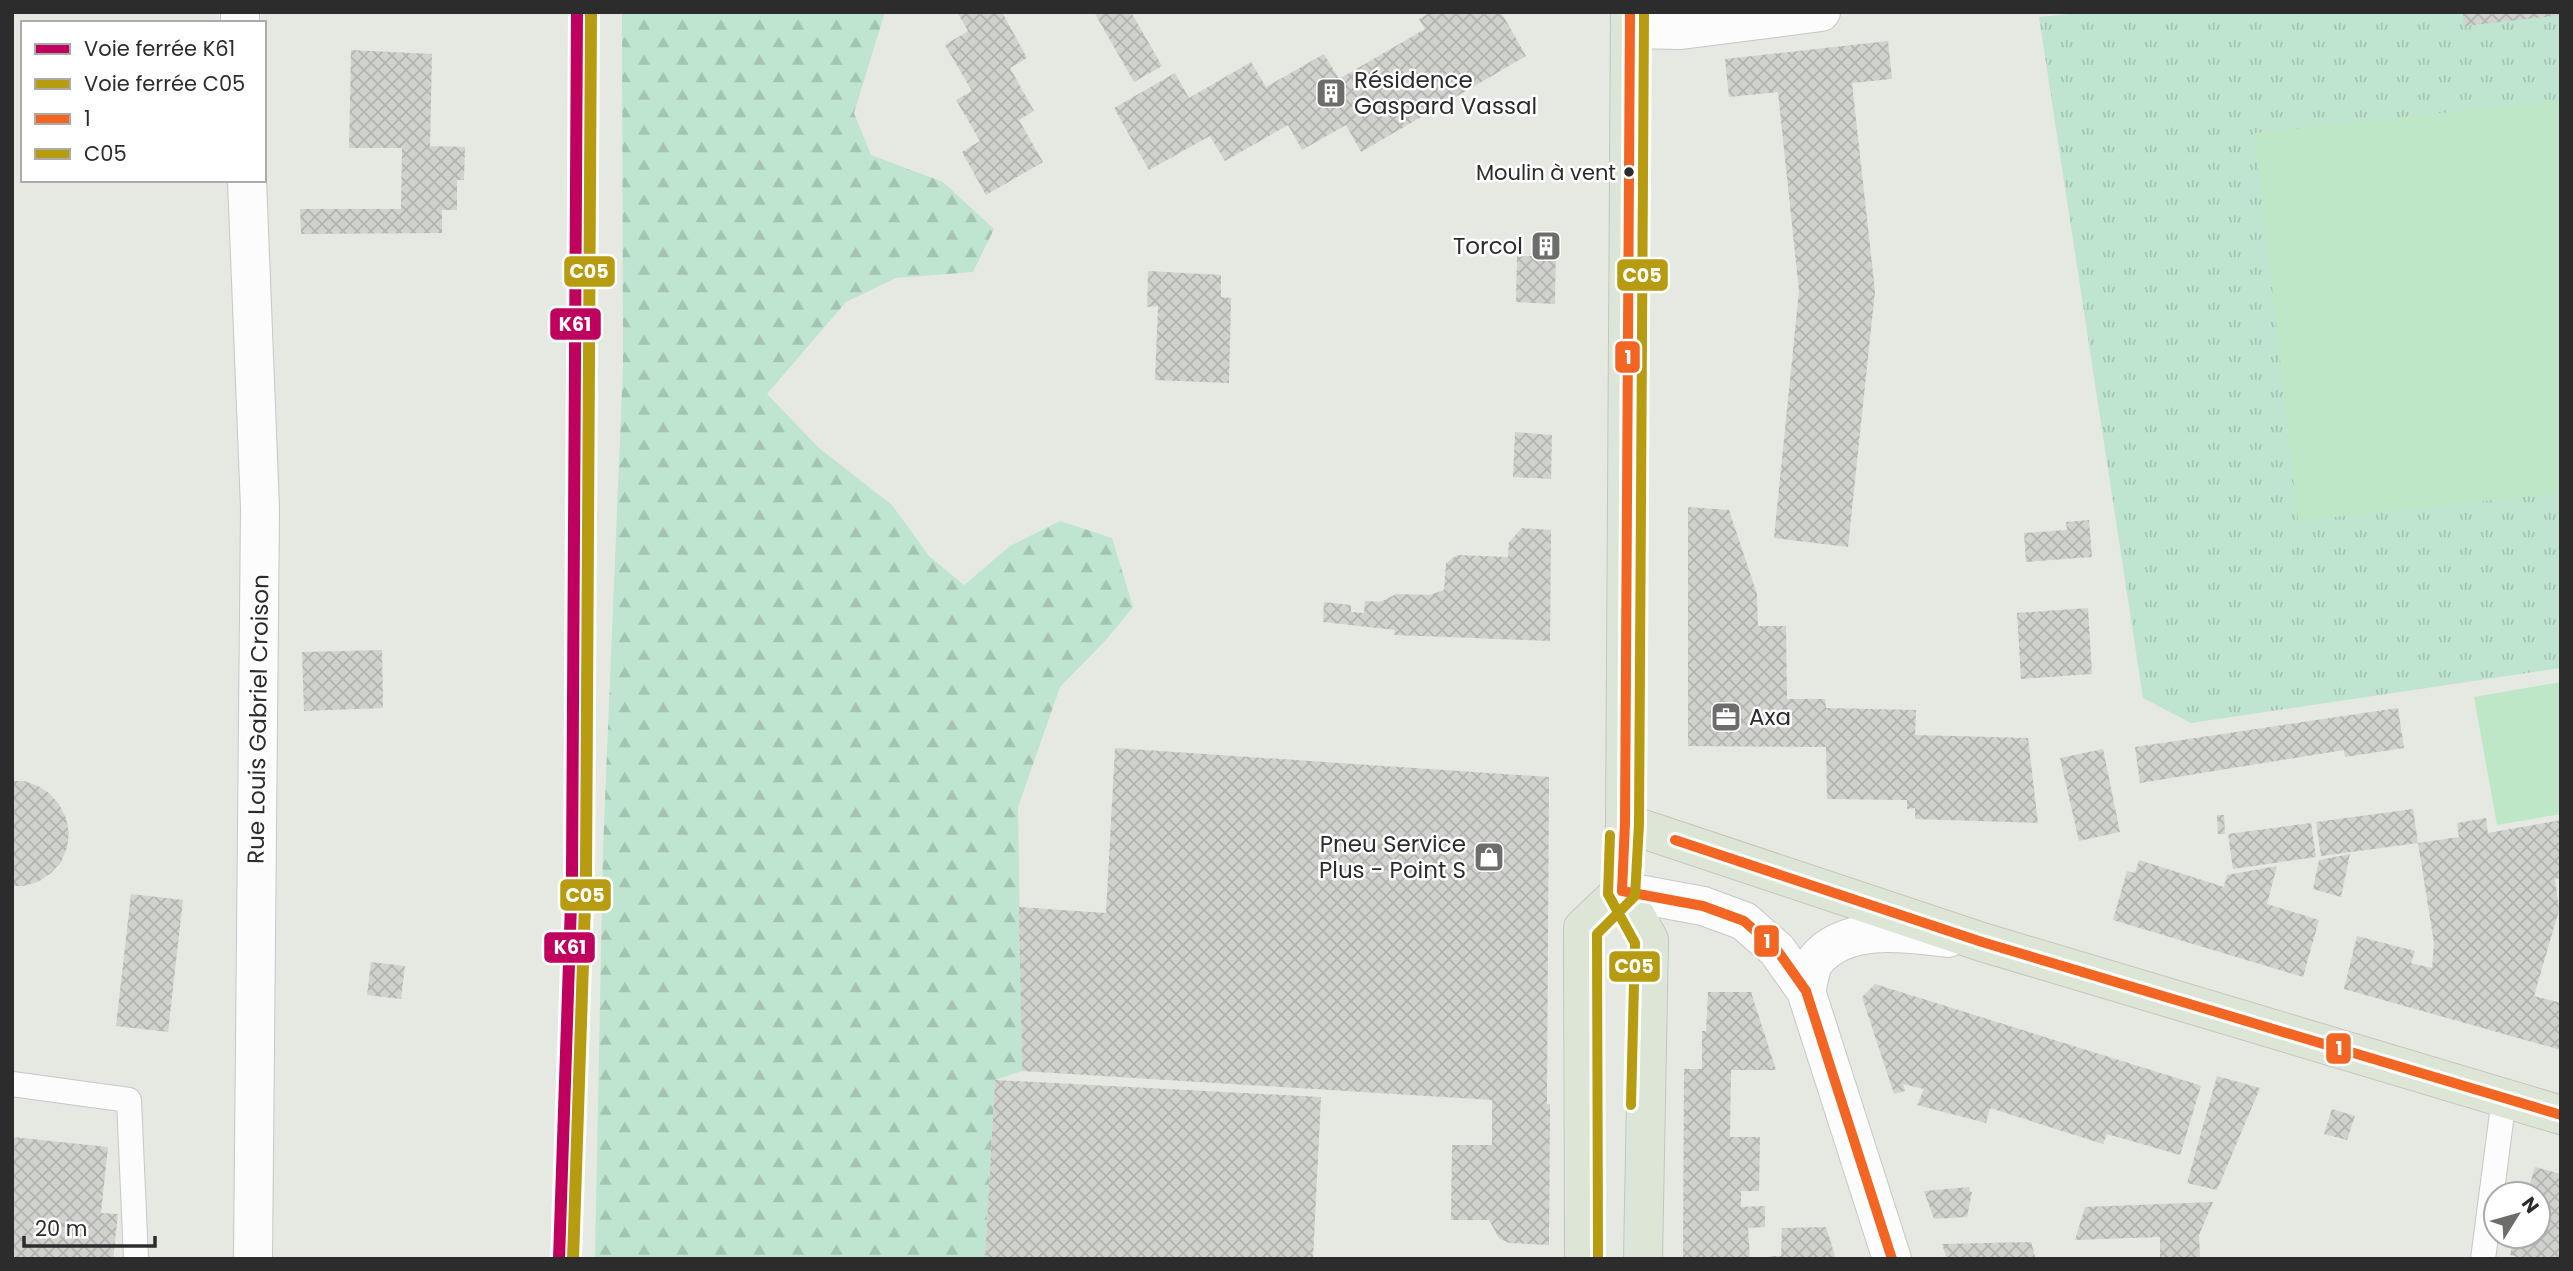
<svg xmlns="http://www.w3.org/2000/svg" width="2573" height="1271" viewBox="0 0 2573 1271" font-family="Poppins,sans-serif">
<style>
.forest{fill:url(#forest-firs)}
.park{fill:url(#park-tufts)}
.pitch{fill:#bde7c6}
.building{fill:url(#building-cross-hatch)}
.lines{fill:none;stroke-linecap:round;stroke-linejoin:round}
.lane-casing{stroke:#c7c7c7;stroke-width:26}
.street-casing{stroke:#c7c7c7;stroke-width:40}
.secondary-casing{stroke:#c7c7c7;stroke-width:40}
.primary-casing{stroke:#c4c5c2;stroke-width:40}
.lane{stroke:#fbfcfb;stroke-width:24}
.street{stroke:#fbfcfb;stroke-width:38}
.secondary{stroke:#fbfcfb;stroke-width:38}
.primary{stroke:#dde6d6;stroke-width:38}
.bus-1-casing{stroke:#fff;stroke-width:16}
.bus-2-casing{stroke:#fff;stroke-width:16}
.bus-1{stroke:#f26522;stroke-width:10}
.bus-2{stroke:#b79c11;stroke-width:10}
.rail-1-casing{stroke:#fff;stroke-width:18}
.rail-2-casing{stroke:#fff;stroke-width:18}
.rail-1{stroke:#bf005f;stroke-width:12}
.rail-2{stroke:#b79c11;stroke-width:12}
.bus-dot{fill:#2c2c2c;stroke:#fff;stroke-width:2.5}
.labels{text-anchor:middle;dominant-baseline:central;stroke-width:5;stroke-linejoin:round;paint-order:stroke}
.bus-label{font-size:21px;fill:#2c2c2c;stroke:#fff;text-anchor:end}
.poi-label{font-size:23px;fill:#2c2c2c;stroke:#fff;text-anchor:start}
.street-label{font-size:23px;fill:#2c2c2c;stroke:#fff}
.line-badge{stroke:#fff;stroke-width:2.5}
.badge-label{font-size:19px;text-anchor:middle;font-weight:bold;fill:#fff}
</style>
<defs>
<pattern id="forest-firs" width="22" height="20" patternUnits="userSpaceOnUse" patternTransform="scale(1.75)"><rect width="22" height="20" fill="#bfe4cf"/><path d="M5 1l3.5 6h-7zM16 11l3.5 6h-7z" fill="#a4c4b2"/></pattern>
<pattern id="park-tufts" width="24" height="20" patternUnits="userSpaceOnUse" patternTransform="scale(1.75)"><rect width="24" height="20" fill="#bfe4cf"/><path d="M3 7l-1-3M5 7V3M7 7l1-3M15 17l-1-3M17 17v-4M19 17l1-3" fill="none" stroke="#a4c4b2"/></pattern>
<pattern id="building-cross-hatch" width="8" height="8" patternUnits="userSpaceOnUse" patternTransform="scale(1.75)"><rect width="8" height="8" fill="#d0d2cd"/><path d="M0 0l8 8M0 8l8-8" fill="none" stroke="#b3b4b0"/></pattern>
</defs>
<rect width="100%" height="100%" fill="#e6e9e2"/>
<!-- forest -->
<path class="forest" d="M622,12H885L854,113L871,155L943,182L994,229L973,272L896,278L846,302L767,394L819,448L892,505L929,556L964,585L1010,546L1060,521L1112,538L1133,607L1105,641L1060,687L1018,807L1022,1071L995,1080L985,1259H595L603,849L623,367Z"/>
<!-- park -->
<path class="park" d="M2090,12H2561V668L2191,723L2143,698L2039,17Z"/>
<!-- pitch -->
<path class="pitch" d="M2561,100V493L2298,521L2255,133Z
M2561,682V814L2497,825L2474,697Z"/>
<!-- building -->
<path class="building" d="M957,12H1002L1027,58L1010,68L1034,111L1019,120L1043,162L986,195L962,152L980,141L956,100L972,91L945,45L968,31Z
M1094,12H1131L1162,66L1134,82Z
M1431,12H1501L1526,56L1361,152L1346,125L1302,150L1288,125L1225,161L1210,136L1149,170L1114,108L1175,73L1189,98L1251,62L1266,87L1324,54L1339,79L1425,29L1419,19Z
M2463,12H2561V15L2464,26Z
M1888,41L1892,79L1852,83L1875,291L1848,547L1774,538L1799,291L1778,92L1729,97L1725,59Z
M351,50L432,54L430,146L465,147L464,180H457V210H442V233L301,234L300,209H401L402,148H349Z
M1535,234L1556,235L1555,304L1516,302L1517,256H1535Z
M1148,271L1221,275V297L1231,298L1229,383L1155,380L1158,306L1147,307Z
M1515,432L1552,435L1551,479L1513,477Z
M1688,507L1729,510L1757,594L1758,626H1786L1787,699H1825L1826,708L1916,710L1915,735L2028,738L2038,823L1915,819V808L1907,809V800L1827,799L1826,747L1688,746Z
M2089,520L2092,557L2026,562L2024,533L2067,530L2066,522Z
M1522,528L1551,530L1550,641L1394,635L1395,630L1323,622L1324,602L1351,605V612L1364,613L1365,601L1381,602L1396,594L1430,595L1444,590L1446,563L1457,555L1508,557L1509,542Z
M2088,608L2092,674L2021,679L2017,613Z
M382,650L383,708L304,711L302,652Z
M2398,708L2404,748L2345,757L2344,750L2140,783L2135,747Z
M1115,748L1549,777L1547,1104H1550L1549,1245L1509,1243L1499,1238L1489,1220H1451L1452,1145H1492V1100L1022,1071L1019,907L1106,913Z
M2103,749L2120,832L2079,841L2060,758Z
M12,781H24L38,786L49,793L59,804L66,818L69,833L67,848L61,862L51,873L38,882L23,886H12Z
M2413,809L2418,843L2321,856L2316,822Z
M2217,815H2224L2225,834H2218Z
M2486,818L2488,833L2561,820V878L2555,879L2559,910L2534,996L2561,1003V1050L2344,989L2357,936L2415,951L2411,963L2432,968L2434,943L2418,843L2459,837L2457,823Z
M2311,823L2316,857L2233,869L2228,834Z
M2350,854L2341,897L2313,889L2319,860Z
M2139,860L2224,887L2227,875L2277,866L2267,904L2319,920L2303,977L2113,920L2127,871L2135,873Z
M131,894L183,900L168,1032L116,1026Z
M371,962L405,966L401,999L367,995Z
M1875,984L2199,1085L2201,1086L2180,1155L2107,1134L2103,1144L1990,1108L1986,1123L1917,1105L1924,1089L1903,1084L1905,1091L1894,1094L1862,997Z
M1708,992H1751L1776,1070H1731L1730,1137H1760L1759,1191H1741V1207L1765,1206V1227L1748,1228L1750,1258L1683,1259L1684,1069H1702V1031H1706Z
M2217,1076L2260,1088L2217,1190L2187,1183Z
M995,1080L1321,1097L1313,1259H985Z
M2332,1109L2355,1116L2347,1140L2324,1134Z
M12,1137L108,1147L101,1213L118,1214L113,1259H12Z
M2535,1167L2561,1174V1259H2524L2510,1255L2515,1236H2538V1194H2527Z
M1970,1187L1969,1191L1972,1192L1967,1217L1934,1219L1924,1191Z
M2213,1202L2199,1235L2200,1259H2160V1237L2075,1240L2085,1207Z
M1826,1227L1836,1259H1770V1256H1781L1782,1228Z
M2031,1242L2036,1259H1947L1942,1244Z"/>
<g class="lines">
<!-- lane casing -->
<g class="lane-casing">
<path id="lane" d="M12,1084L129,1100L136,1259
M2483,1259L2504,1098"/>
</g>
<!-- street casing -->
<g class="street-casing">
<path id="street" d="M240,12V23
M1630,29L1681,30L1821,12
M247,180L260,508L253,1259"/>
</g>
<!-- secondary casing -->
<g class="secondary-casing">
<path id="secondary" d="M1622,891L1703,906L1744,921L1777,950L1806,991L1892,1259
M1806,991C1809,982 1810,967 1816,960C1846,923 1907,933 1948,938"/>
</g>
<!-- primary casing -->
<g class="primary-casing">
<path id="primary" d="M1630,12L1625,823L1622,891L1649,940L1643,1259
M1625,823L1982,942L2561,1115
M1584,1259L1583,928L1622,891"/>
</g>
<!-- lane -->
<use href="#lane" class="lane"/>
<!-- street -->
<use href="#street" class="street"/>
<!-- secondary -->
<use href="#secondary" class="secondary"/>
<!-- primary -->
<use href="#primary" class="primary"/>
<!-- bus-1 casing -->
<g class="bus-1-casing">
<path id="bus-1" d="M1630,12L1625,823L1622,891L1703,906L1744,921L1777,950L1806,991L1892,1259
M1675,840L1982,942L2561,1115"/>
</g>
<!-- bus-2 casing -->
<g class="bus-2-casing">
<path id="bus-2" d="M1610,835L1608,894L1635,943L1631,1105
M1598,1259L1597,934L1635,896L1639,824L1644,12"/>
</g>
<!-- bus-1 -->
<use href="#bus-1" class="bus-1"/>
<!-- bus-2 -->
<use href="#bus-2" class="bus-2"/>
<!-- rail-1 casing -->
<g class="rail-1-casing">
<path id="rail-1" d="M559,1259L572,874L577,12"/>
</g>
<!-- rail-2 casing -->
<g class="rail-2-casing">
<path id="rail-2" d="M573,1259L586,874L591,12"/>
</g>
<!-- rail-1 -->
<use href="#rail-1" class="rail-1"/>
<!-- rail-2 -->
<use href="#rail-2" class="rail-2"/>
</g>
<!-- icons -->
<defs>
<g id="building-square" transform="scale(1.575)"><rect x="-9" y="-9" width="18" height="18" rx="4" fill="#6d6e6c" stroke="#fff"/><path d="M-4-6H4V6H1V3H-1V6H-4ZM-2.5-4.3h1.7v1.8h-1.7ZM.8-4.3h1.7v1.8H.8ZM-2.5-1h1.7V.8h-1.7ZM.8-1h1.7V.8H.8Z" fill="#fff"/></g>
<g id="office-square" transform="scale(1.575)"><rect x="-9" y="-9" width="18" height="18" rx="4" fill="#6d6e6c" stroke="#fff"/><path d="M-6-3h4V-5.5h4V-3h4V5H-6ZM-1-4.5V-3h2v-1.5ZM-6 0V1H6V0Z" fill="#fff"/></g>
<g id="shop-square" transform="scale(1.575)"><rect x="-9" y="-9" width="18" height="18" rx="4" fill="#6d6e6c" stroke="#fff"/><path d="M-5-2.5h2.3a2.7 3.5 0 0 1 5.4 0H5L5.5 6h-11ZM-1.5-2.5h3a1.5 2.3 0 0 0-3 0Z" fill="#fff"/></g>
</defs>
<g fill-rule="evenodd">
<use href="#building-square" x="1331" y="93"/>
<use href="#building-square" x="1546" y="246"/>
<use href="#office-square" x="1726" y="717"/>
<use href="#shop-square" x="1489" y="857"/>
</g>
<!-- markers -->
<circle class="bus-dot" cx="1629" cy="172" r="6"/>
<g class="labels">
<!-- bus labels -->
<g class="bus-label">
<text x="1616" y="172">Moulin à vent</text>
</g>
<!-- poi labels -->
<g class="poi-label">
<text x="1354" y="80">Résidence<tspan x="1354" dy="26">Gaspard Vassal</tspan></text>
<text x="1523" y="246" text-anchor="end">Torcol</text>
<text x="1749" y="717">Axa</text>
<text x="1466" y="844" text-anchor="end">Pneu Service<tspan x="1466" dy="26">Plus - Point S</tspan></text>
</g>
<!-- street labels -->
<g class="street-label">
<text transform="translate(258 719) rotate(-89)">Rue Louis Gabriel Croison</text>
</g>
</g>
<g class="line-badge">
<rect x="563" y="255" width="53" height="33" rx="7" fill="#b79c11"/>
<rect x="1616" y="258" width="53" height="34" rx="7" fill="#b79c11"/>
<rect x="549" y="307" width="53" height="34" rx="7" fill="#bf005f"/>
<rect x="1614" y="340" width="27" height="34" rx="7" fill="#f26522"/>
<rect x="559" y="878" width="53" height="34" rx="7" fill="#b79c11"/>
<rect x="1753" y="924" width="27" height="34" rx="7" fill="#f26522"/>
<rect x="543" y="931" width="53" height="33" rx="7" fill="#bf005f"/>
<rect x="1608" y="950" width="53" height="33" rx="7" fill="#b79c11"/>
<rect x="2325" y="1032" width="27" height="33" rx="7" fill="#f26522"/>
</g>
<g class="badge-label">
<text x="589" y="278">C05</text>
<text x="1642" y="282">C05</text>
<text x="575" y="331">K61</text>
<text x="1628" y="364">1</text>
<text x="585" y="902">C05</text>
<text x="1767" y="948">1</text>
<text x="570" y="954">K61</text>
<text x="1634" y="973">C05</text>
<text x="2339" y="1055">1</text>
</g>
<!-- border -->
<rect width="2573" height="1271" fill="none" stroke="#2c2c2c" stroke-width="28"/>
<!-- legend -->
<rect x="21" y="21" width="245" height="161" fill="#ffffff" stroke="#ababab" stroke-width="2"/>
<rect x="35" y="44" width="35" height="10" fill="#bf005f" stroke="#ababab" stroke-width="2"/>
<text x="84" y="56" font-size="21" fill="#2c2c2c">Voie ferrée K61</text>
<rect x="35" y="79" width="35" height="10" fill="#b79c11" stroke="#ababab" stroke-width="2"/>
<text x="84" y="91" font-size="21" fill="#2c2c2c">Voie ferrée C05</text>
<rect x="35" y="114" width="35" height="10" fill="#f26522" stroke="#ababab" stroke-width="2"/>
<text x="84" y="126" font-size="21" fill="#2c2c2c">1</text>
<rect x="35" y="149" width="35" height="10" fill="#b79c11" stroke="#ababab" stroke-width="2"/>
<text x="84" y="161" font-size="21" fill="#2c2c2c">C05</text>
<!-- north arrow -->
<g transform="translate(2517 1215) rotate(53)"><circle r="33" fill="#ffffff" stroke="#ababab" stroke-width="2"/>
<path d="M0-5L12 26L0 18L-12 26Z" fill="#6d6e6c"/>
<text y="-10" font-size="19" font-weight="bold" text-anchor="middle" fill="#2c2c2c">N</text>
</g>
<!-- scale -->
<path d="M24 1236v10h131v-10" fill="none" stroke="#2c2c2c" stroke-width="3.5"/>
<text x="35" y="1236" font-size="21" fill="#2c2c2c" stroke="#ffffff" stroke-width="5" paint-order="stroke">20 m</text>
</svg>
